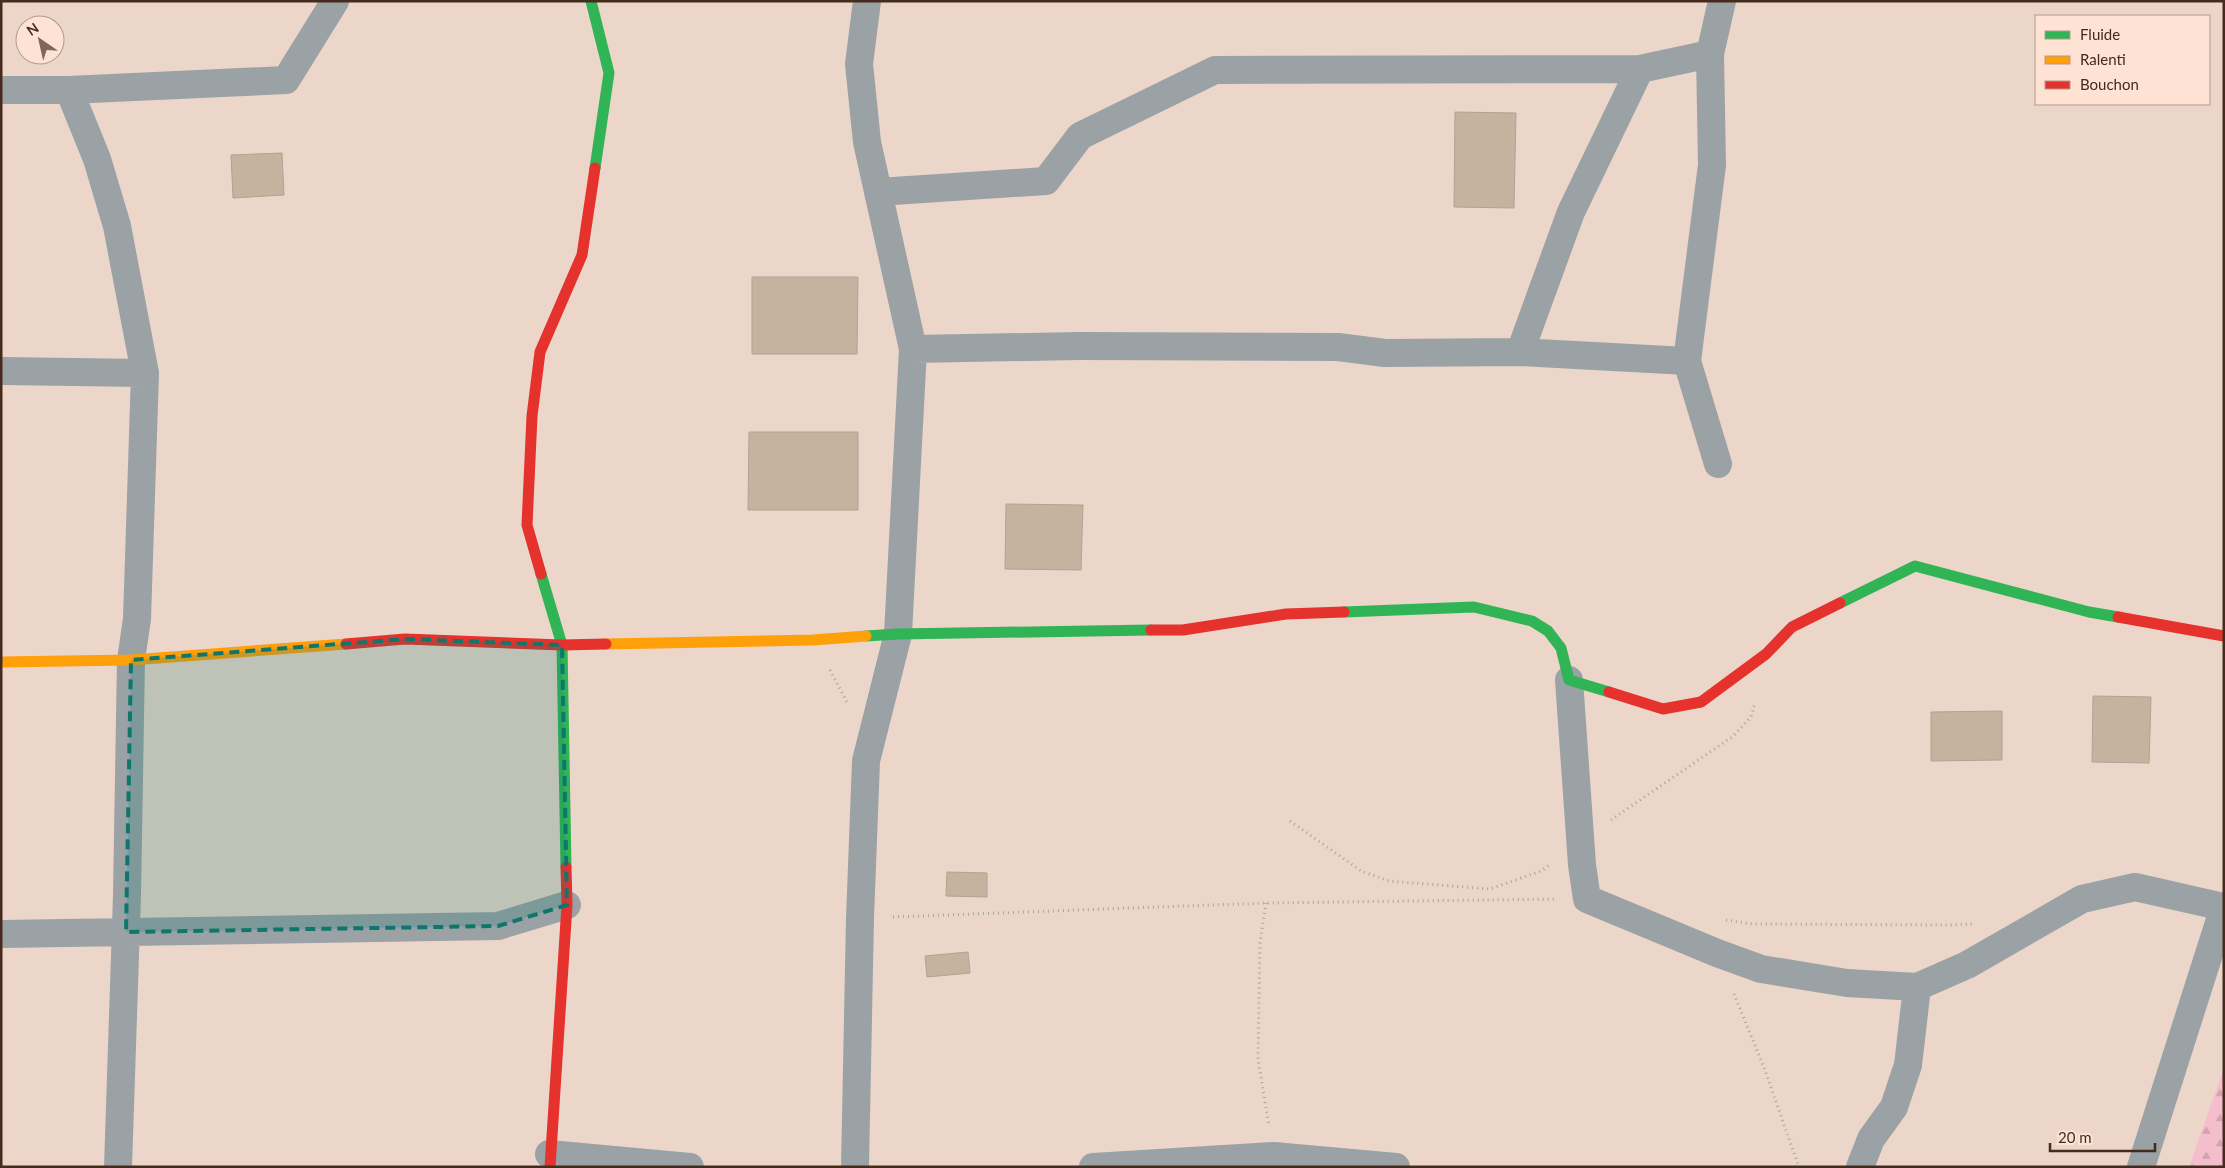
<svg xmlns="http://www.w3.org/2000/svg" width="2225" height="1168" viewBox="0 0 2225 1168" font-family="Lato,sans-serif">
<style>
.forest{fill:url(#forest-firs)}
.building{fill:#c7b29f;stroke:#b4a191}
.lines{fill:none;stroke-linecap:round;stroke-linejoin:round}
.path{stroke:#a5a4a4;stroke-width:3;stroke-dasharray:1 4;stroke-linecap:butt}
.street{stroke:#9aa2a5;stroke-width:28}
.fast{stroke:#30b455;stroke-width:11}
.slow{stroke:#ff9f0a;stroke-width:11}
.jam{stroke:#e5322d;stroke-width:11}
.marked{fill:#0f766e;fill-opacity:0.2;stroke:#0f766e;stroke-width:4;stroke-dasharray:10 6;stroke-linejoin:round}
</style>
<defs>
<pattern id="forest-firs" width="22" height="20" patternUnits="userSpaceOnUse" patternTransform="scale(1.25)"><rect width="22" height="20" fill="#f4becd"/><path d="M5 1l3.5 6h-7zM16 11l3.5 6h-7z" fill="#d2a3af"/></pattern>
</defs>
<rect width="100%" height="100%" fill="#ecd6ca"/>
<!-- forest -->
<path class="forest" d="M2224,1068V1167H2189Z"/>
<!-- building -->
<path class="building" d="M1455,112L1516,113L1514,208L1454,207Z
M282,153L284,195L233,198L231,155Z
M752,277H858L857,354H752Z
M749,432H858V510H748Z
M1006,504L1083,505L1081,570L1005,569Z
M2093,696L2151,697L2149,763L2092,762Z
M2002,711V760L1931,761V712Z
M947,872L987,873V897L946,896Z
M968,952L970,973L927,977L925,956Z"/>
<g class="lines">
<!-- path -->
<path class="path" d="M830,670L847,702
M1611,820L1732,737L1751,717L1755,703
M1290,821L1361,871L1389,881L1490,889L1541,871L1549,865
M1266,903L1260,942L1258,1059L1269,1126
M893,917L1266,903L1556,899
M1726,920L1753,924L1950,925L1972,924
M1734,994L1763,1065L1799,1167"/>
<!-- street -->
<path class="street" d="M1710,54L1712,165L1687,361L1718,464
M1,90H69L286,80L335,1
M69,90L97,159L117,226L145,373L137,619L131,660L127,895L118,1167
M878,192L1046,181L1080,136L1215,70L1640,69L1710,54L1722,1
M913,349L1079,346L1338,347L1385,353L1520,352L1687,361
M1520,352L1571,212L1640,69
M1,371L145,373
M1569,680L1582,865L1587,899L1717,953L1761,969L1847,983L1917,987L1967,965L2082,899L2135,887L2224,907
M1,934L498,926L567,905
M549,1154L690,1167
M855,1167L860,918L866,761L898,634L913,349L867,142L859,64L867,1
M1093,1167L1274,1156L1396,1167
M1860,1167L1871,1139L1894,1107L1908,1065L1917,987
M2141,1167L2224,907"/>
<!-- fast -->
<path class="fast" d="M591,1L609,73L595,168
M541,574L562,645L566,867
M1840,603L1915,566L2089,612L2118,617
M1344,612L1474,607L1532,621L1548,631L1561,648L1569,680L1609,692
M866,636L898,634L1151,630"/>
<!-- slow -->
<path class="slow" d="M606,644L813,640L866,636
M1,662L131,660L346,644"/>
<!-- jam -->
<path class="jam" d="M541,574L527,525L532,416L540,352L582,255L595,168
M2118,617L2224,636
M1151,630H1183L1286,614L1344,612
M346,644L405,639L562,645L606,644
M1609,692L1663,709L1701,702L1766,654L1792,627L1840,603
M550,1167L567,905L566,867"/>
</g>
<!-- marked area -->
<path class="marked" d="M405,639L562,645L567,905L498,926L126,932L131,660Z"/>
<!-- border -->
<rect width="2225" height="1168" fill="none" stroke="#442b1c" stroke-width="5"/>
<!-- legend -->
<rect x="2035" y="15" width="175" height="90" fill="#fee3d4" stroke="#b4998a"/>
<rect x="2045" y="31" width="25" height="8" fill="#30b455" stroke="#b4998a"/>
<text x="2080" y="40" font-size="15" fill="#442b1c">Fluide</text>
<rect x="2045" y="56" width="25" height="8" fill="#ff9f0a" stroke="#b4998a"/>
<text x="2080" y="65" font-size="15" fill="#442b1c">Ralenti</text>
<rect x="2045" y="81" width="25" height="8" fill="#e5322d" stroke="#b4998a"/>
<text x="2080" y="90" font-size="15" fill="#442b1c">Bouchon</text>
<!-- north arrow -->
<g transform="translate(40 40) rotate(326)"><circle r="24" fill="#fee3d4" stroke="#b4998a"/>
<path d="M0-4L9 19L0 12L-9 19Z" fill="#7f6759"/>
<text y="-8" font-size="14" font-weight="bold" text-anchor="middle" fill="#442b1c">N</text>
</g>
<!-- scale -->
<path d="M2050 1143v8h105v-8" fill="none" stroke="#442b1c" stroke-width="2.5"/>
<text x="2058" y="1143" font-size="15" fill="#442b1c" stroke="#fee3d4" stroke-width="4" paint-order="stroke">20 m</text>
</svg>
